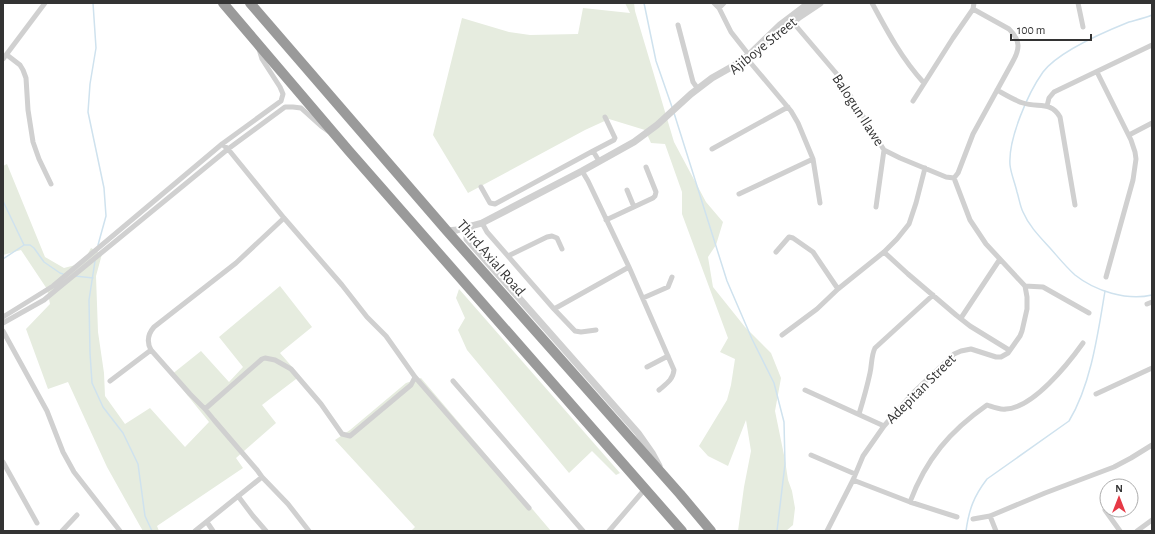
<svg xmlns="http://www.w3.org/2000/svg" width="1155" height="534" viewBox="0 0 1155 534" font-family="'Alegreya Sans',sans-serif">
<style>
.green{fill:#e6ecdf}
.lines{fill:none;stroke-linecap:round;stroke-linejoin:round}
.stream{stroke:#cfe2ee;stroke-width:1.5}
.minor{stroke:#d0d0d0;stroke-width:5}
.tertiary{stroke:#d0d0d0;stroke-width:7}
.motorway{stroke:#9a9a9a;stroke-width:10}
.labels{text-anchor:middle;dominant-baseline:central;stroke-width:4;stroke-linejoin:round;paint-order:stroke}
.street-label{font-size:15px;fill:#333;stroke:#fff}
</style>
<rect width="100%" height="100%" fill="#fff"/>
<!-- green -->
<path class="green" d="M625,3H634L635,11L674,142L706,202L723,222L716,245L708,257L713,287L745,327L771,353L781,378L775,411L785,460L788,480L792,491L795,508L793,525L786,531H738L744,487L751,451L746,420L728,466L708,456L699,446L727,400L731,385L735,359L720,352L728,338L682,214V192L665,144L651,143L645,130L609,119L585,130L468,193L433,135L462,18L509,32L530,35L578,34L583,8L630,13Z
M7,164L45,257L64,268L83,263L91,248L102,254L96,276L98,332L104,373L105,396L125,424L150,408L185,447L209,422L171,375L201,351L229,382L243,367L219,337L280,286L312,327L280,353L300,376L262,405L276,423L236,458L243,468L157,526L159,531H143L140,526L107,467L68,382L48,389L26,329L50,304L47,289L21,250L3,255V166Z
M459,289L620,473L616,475L592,451L569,473L467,350L458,330L465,318L456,298Z
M421,378L551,531H411L415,527L335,440L350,430L406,383Z"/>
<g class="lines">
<!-- stream -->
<path class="stream" d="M93,3L96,48L90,84L88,112L104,188L106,216L98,245
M644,3L656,61L672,107
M1152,15C1145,18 1136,20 1129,22C1104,32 1059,51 1043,72C1028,93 1008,139 1010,165C1011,174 1015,183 1017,192C1019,198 1020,206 1023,212C1029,226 1040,237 1050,248C1058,257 1066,267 1075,275C1095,291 1127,301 1152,295
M674,113L727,281L752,339L774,383L784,422L785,464L777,531
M3,201L24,245
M3,259L24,245H30L34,248L44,262L60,273L63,274
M95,261L89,300L90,353L92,383L103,407L123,433L138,464L145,516L152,531
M75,276L93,278
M966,531C969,509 974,496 987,479L1069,421C1091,385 1098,333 1105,291"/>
<!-- minor -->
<path class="minor" d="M714,3L719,8L731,32L749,55
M872,3C887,31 902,59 924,83
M1078,3L1083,27
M719,8L724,3
M791,20L836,73L848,92L884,150L900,158L946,177L954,178L970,220L986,244L1025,286L1027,297V309L1022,331L1020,336L1008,353L1001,357H996L971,349L961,351L954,354L914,392L884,426L863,456L853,480L827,531
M678,25L693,82L698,89
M7,55L20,65L23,70L26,78L28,110L33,142L39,159L51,184
M3,59L45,3
M749,61L791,111L798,123L813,159L820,203
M1097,72L1131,140L1135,152L1136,159L1133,180L1106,277
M997,90C1006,95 1014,100 1023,103C1038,108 1051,101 1060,117L1075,205
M913,101L953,38L973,9L974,3
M1047,106L1049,98L1054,92L1152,45
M1129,135L1152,123
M712,149L788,107
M593,151L614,140L615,138L605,117
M582,171L588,181L629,267L674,370C673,380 666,384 659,390
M954,178L958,173L973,134L1012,63C1020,49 1021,41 1009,29L973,9
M481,187L490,203L495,204L593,151L599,161
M627,190L634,207
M739,194L813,159
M876,207L884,150
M284,218L236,263L154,327C148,334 146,341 151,350L190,394L205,409L214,420L257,470L262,477L288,504L309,531
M606,220L653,198L655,196L656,192L646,167
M482,223L487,232L554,309L575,331L581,332L596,330
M776,252L789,237L793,238L813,252L838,289
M884,252L908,274L956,315L970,326L1009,350
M508,256L547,237L552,236L557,238L562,249
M1025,286L1043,287L1089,313
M643,298L668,287L672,277
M1147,304L1152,302
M554,309L629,267
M3,317L53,286L222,144L281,101L283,94L280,87L262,59L259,49
M961,318L1000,259
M3,323L44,300L56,290L228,149L285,107H293L301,108L321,126L328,131
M3,331L47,411L63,452L74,472L120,531
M782,335L817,309L838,289L884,252L897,239L909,224L916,203L925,168
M647,367L668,356
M415,377L529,508
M110,381L151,350
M453,381L583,531
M805,390L884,426
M1096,394L1152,368
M205,409L262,359L265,358L275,360L291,369L321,404L342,434L350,436L411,385L415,377L386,336L367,317L342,285L284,218L228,149L222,144
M859,414C863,401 867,387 870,373C872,365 871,356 875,348L933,295
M811,455L855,474
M3,462L37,523
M853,480L910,502L957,517
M238,496L253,516L266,531
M910,502C926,459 950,431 987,405C993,407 999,410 1006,409C1033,408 1068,364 1083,343
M1105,510L1120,531
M990,516L996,531
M973,519L990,516L1045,493L1114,467L1131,458L1152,445
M207,522L213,531
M62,531L77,515
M195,531L262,477
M609,531L645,489
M1137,531L1152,520"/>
<!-- tertiary -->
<path class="tertiary" d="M762,48L799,17L820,3
M472,226L467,233V239L638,433L652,453L659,466
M447,231L457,230L482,223L582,171L634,142L657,125L691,94L712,78L735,65L749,55L780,25L809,3"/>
<!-- motorway -->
<path class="motorway" d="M223,3L349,151L682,531
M250,3L447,231L680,494L711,531"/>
</g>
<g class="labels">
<!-- street labels -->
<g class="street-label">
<text transform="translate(763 46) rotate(-39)">Ajiboye Street</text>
<text transform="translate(858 110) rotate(57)">Balogun Ilawe</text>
<text transform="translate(491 258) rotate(49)">Third Axial Road</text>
<text transform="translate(921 389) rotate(-45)">Adepitan Street</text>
</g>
</g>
<!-- border -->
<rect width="1155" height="534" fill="none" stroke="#333333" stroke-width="8"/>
<!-- north arrow -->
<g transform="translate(1119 498)"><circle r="19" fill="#ffffff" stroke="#adadad"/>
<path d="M0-3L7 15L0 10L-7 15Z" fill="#e63946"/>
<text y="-6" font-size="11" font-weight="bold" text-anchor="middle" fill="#333333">N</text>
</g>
<!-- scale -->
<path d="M1011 34v6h80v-6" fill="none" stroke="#333333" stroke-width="2"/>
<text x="1017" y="34" font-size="12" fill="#333333" stroke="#ffffff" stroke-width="3" paint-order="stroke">100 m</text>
</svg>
